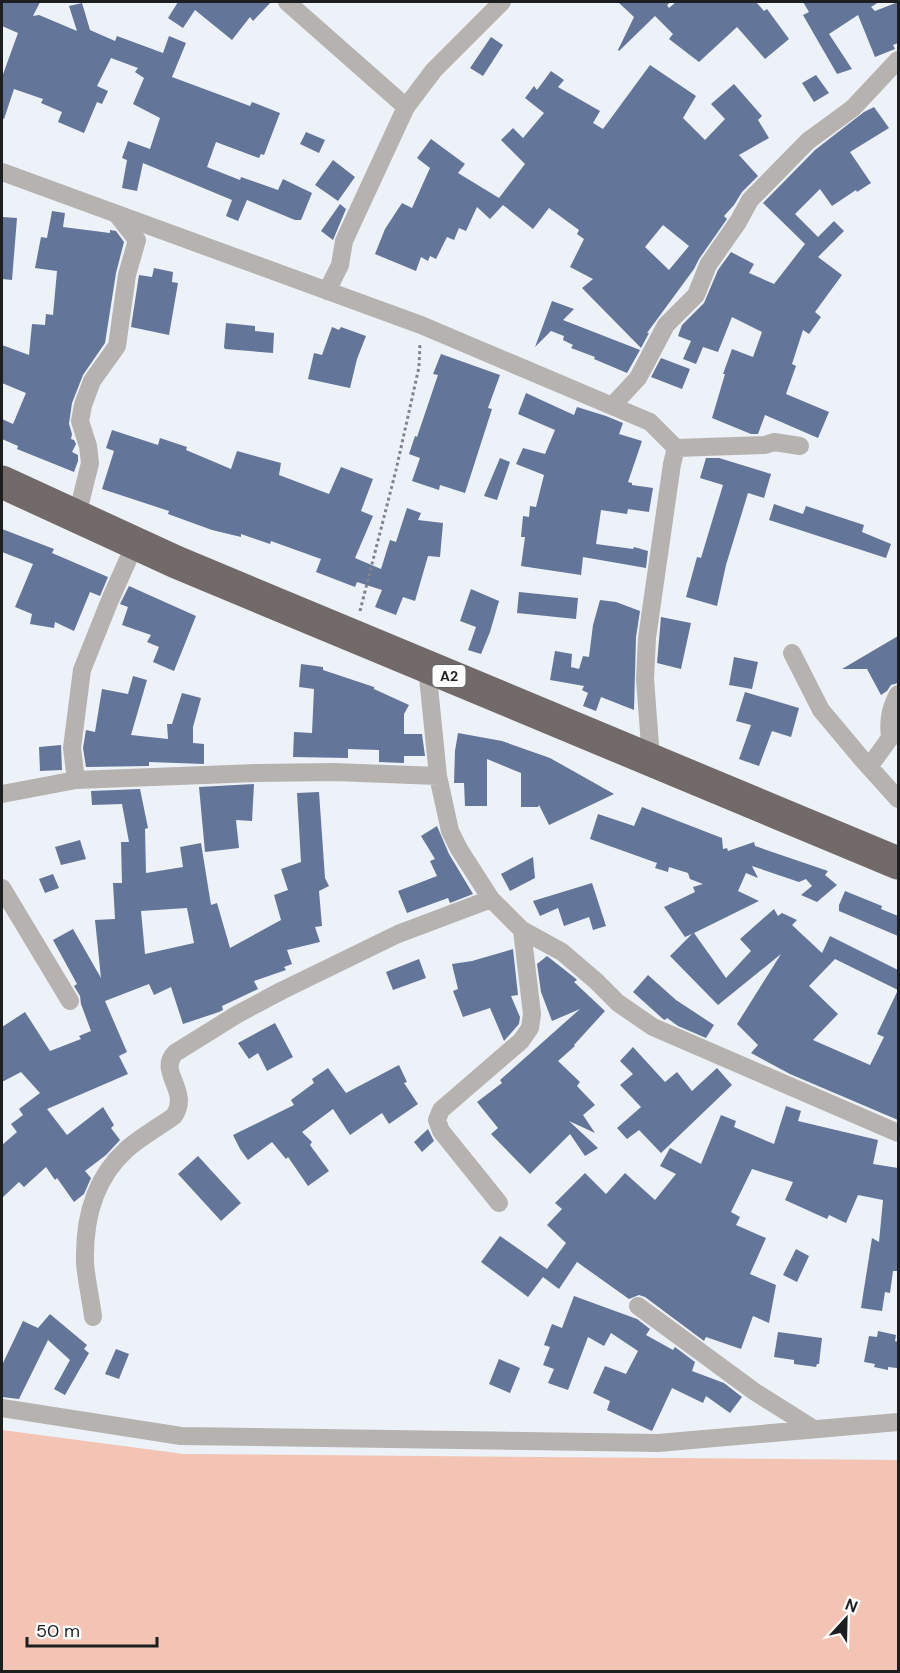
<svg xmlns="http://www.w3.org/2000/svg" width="900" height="1673" viewBox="0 0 900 1673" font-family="'DM Sans',sans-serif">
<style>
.green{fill:#f3c4b3}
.building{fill:#64759a;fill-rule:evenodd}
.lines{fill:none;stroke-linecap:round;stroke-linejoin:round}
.path{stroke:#818488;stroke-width:3;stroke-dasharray:3 3;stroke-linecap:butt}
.street{stroke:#b5b2b0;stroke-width:18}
.highway{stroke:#726a68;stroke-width:33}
.labels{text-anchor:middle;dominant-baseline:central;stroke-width:6;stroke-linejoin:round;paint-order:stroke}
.shield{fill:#fefefe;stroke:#606163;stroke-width:1.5}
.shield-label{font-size:14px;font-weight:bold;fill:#1c1e20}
</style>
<rect width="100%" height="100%" fill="#edf1f8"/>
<!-- green -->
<path class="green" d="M2,1430L184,1454L898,1460V1671H2Z"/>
<!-- building -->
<path class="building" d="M2,2H40L33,16L39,15L77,31L69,6L82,3L90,30L115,41L117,36L163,53L169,36L186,43L172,77L250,106L252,102L280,113L264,155L261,154L259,158L216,142L207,167L240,180L241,177L278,190L283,179L312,193L301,220H295L247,200L238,221L226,216L232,200L143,163L137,191L122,188L127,160L122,158L128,141L150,149L160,118L133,104L144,78L135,72L138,68L111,58L97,86L108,91L102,104L97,102L84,133L58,122L62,112L41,103L43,99L14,89L4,119L2,118V77L18,33L2,26Z
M178,2H271L253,21L250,17L232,40L195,10L183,28L168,18Z
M618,2H671L667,5L669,8L676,2H756L764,11L767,9L789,39L765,59L737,27L699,62L669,39L673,34L655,16L619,51L618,50L634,17Z
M803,2H879L871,7L875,11L898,2V43L893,45L895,49L875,57L858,15L829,34L852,69L837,74L803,15L809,12Z
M491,37L503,45L483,76L470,68Z
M650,65L696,96L683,118L705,140L725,119L711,104L734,84L762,116L758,120L769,138L739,155L758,176L742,192L734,205L724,216L727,219L699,259L694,269L647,333H649L641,348L582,288L593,279L570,267L584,239L577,234L579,230L549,208L533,229L503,205L490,219L477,207L466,231L459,228L454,240L447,237L436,259L430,256L428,261L421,257L416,271L375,254L385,229L402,203L412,208L430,168L417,158L431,139L465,164L458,173L499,198L525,164L501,140L513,128L523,138L544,113L525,98L534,86L537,90L551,71L564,80L558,87L600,111L593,123L603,129ZM663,225L689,246L669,270L645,247Z
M816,75L829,93L814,102L802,83Z
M874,107L889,128L850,152L871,183L857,192L856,190L832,206L820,189L795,214L818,237L834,221L844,231L818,257L842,275L815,312L821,317L809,334L803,330L792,364L796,366L786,394L829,412L818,438L765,415L758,434H751L712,418L725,374H723L732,349L753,357L762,332L732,317L718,352L703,347L696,364L683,359L691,341L678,336L682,325L704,303L718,270L731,252L754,264L749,273L774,284L805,244L763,203L815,150L864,112Z
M306,132L325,140L319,153L300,144Z
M333,160L355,177L338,201L315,185Z
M340,204L346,209L333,240L321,231Z
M52,211L65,213L63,227L110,233V230L116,231L124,242L116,273L105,343L83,375L72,403L69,424L72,434L71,439L74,440L76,444L72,452L78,455V461L74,472L17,449L18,446L2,439V419L13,424L26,393L2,383V345L29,355L32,324L45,325L46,314L53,315L57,271L35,268L41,237L47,238Z
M2,217L17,218L12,280L2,279Z
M154,268L173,272L172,282L178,283L169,335L131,327L139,275L152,277Z
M552,301L574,309L563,320L640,350L627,373L594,359L595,357L571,348L573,345L563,340L564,336L551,331L535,347Z
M226,323L255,326V331L274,333L273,353L225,349L224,347Z
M332,327L339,330L341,327L366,336L357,359L350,388L308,379L314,353L322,355Z
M441,354L500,375L488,408L492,409L465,493L440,485L439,490L412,481L420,458L409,454L415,436L417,437L438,375L433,374Z
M661,358L690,369L682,389L651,377Z
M526,393L574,415L577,407L606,416L623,423L619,434L642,441L628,482L632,483V485L653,488L649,512L628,509L627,514L601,510L596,544L633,549L634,547L648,551L646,568L583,557L581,575L521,566L525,537H521L523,516L529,517L530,506L536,507L544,475L516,464L523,448L545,454L555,430L518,414Z
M112,430L158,445L160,438L187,447L186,450L231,469L237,451L281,463L279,475L329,494L341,467L373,479L361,511L373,516L355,558L381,569L390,540L396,542L407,508L421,513L418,520L443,523L440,557L428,556L415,601L403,597L396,615L375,607L382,590L357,582L355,587L316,572L321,559L271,541L270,544L241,534V537L212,530L168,514L169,511L102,489L114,451L106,448Z
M500,458L510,462L497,500L484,496Z
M706,458H719L771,474L764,498L748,493L726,565L717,606L686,597L697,557L701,558L723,485L700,478Z
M774,504L803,514L806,506L864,525L862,532L891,544L886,558L769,520Z
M2,529L54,549L52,553L108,577L100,596L90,592L74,631L55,622L54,628L30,624L32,614L15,607L33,564L2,552Z
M129,586L196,616L174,671L153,662L159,647L147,642L151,635L122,625L128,607L120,604Z
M471,589L499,601L490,632L481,654L468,650L476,627L460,621Z
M519,592L578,598L576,619L517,613Z
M600,600L616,602L640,611L636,637L634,710L601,697L596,711L583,706L588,693L582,690L584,686L550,680L555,651L572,654L571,667L579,669L583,656L589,657L593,625Z
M661,617L691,623L681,669L657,663Z
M898,636V683L891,685L887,691L881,695L867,669H842Z
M734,657L758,662L752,689L729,685Z
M301,664L323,667V670L374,687V689L409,705L404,714V734H422L425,756H404V763L379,762V750L348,749V758L293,757L294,732L312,733L314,689L299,687Z
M133,676L147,680L131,735L168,739L167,724H172L182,693L201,698L193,727V743L204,744V764L149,762V766L86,767L83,748L86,730L95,732L102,689L128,694Z
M745,692L799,708L791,737L772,731L759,766L739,759L751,725L736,721Z
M458,733L502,741L550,758L614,794L549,825L539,805L538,807H521V773L487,759V806H465L464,783H454L455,751Z
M61,745L62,770L40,771L39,747Z
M254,784L252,821L236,820L239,848L205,852L199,787Z
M140,789L148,828L145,829L146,873L183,867L180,847L201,843L211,905L217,903L230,948L281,920L274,895L288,890L281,869L301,862L297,793L319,792L325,878L329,886L319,891L322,926L315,927L320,942L287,950L292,964L284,967L286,970L254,981L258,989L222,1006L223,1010L219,1012L183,1024L171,987L154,995L149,984L105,1001L127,1052L119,1056L128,1074L47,1109L67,1135L103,1107L114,1125L111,1128L120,1140L106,1155L85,1171L91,1178L84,1194L74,1202L57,1178L55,1180L46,1167L24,1187L19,1182L2,1198V1145L17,1132L11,1124L23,1115L19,1109L40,1093L21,1072L2,1082V1027L25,1012L50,1051L81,1039L79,1036L91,1031L81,1004L80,996L74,986L77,984L53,940L73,929L101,978L95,920L115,919L113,883H122L121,842H129L122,804L92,805L91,791ZM187,908L194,943L145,954L141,911Z
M642,807L722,838L723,849L727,848L728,851L754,842L755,846L828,871L825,875L837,885L817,902L801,895L812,886L806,879L799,882L752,866L758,878L746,873L738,891L759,901L694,933L726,978L751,951L740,939L774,909L778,916L782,913L797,920L792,925L822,953L830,936L898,970V1120L790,1074L751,1053L758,1045L737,1024L781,954L718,1005L670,956L692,934L685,937L664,907L695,892L693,887L703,884L690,879L688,873L669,867L668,872L655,868L657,863L590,839L598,814L634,826ZM835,959L898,990L877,1034L884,1037L870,1065L813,1040L838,1014L809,986Z
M437,826L449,854L473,894L450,903L448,898L407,913L398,891L437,876L430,861L435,859L421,836Z
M80,840L86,859L61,865L55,847Z
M533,857L535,878L510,891L501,874Z
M53,874L59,888L45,893L39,879Z
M592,883L606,926L593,930L589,917L564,926L558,908L540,916L533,901Z
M845,891L882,906L881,909L898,916V936L839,911V905Z
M513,949L518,995L511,996L520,1017L519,1024L504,1041L490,1008L463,1017L453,991L458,989L452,964L472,961Z
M547,956L575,978L577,980L574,982L605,1011L574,1045L575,1046L558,1061L580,1082L577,1086L595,1105L583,1115L595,1133L569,1121L598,1148L585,1156L570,1134L530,1174L491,1134L498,1128L477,1102L502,1083L500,1080L580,1009L552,1021L541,992L537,964Z
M419,959L426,978L393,990L386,972Z
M648,975L676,1000L714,1025L706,1038L678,1026L667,1018L665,1020L663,1019L633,992Z
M275,1023L293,1057L267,1071L258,1053L249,1059L238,1043Z
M633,1047L665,1082L677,1072L692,1091L717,1068L732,1085L661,1153L639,1130L627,1139L617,1128L641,1107L620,1085L633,1074L620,1061Z
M399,1065L407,1082L404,1083L418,1104L389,1124L382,1113L350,1135L333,1109L302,1132L312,1142L310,1145L329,1171L308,1186L288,1157L286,1159L272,1142L248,1160L240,1149L233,1135L294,1105L291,1100L314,1083L312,1079L328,1068L346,1093Z
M786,1106L801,1111L798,1121L878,1140L873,1164L898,1168V1271H893L890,1293L885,1292L882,1311L861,1308L872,1238L879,1242L883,1200L858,1195L846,1223L829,1215L827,1219L785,1200L793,1182L752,1169L731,1212L740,1217L736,1225L766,1238L750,1274L776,1285L769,1323L753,1316L741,1349L706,1337L704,1341L645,1297L639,1295L629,1299L577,1262L559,1289L543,1277L528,1297L481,1262L500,1236L547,1269L566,1243L547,1225L562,1209L555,1203L585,1173L606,1194L625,1173L655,1200L676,1174L660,1166L670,1148L701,1164L721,1115L736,1121L734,1127L774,1144Z
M428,1129L434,1141L422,1152L414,1142Z
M198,1156L241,1203L221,1221L178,1174Z
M796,1249L809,1256L797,1282L783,1275Z
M574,1296L637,1319L650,1329L646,1335L673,1350L675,1347L695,1362L692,1371L724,1383L742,1397L730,1413L706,1396L703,1403L672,1388L652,1431L607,1410L610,1401L593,1393L605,1366L626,1374L638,1351L611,1333L604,1346L588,1337L568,1390L548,1383L554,1369L543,1365L550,1347L544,1345L552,1324L562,1328Z
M50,1314L87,1345L84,1349L89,1353L65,1395L54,1389L70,1360L48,1340L19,1399L2,1397V1365L23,1321L38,1328Z
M878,1331L896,1335L895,1341L898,1342L897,1368L888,1367V1370L874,1367L875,1364L864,1362L869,1336L877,1337Z
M778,1332L822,1338L819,1364H817L816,1367L794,1364V1360L774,1357Z
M116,1349L129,1354L119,1379L105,1374Z
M499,1359L520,1368L510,1393L489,1384Z"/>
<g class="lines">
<!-- path -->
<path class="path" d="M360,611L396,470L419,367L420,343"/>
<!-- street -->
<path class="street" d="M287,2L406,107
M2,172L421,325L650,422L676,448L672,464L647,638L645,679L651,759
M327,291L340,265L344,241L406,107L434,70L502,2
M612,406L638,378L666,325L696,295L708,265L738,222L750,200L808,141L853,108L898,60
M676,448L765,445L774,442L800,446
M77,516L90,463L88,446L80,421L83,405L92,381L117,346L127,275L137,240L118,216
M792,653L821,710L862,759L898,799
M427,667L438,776L450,831L459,849L491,899L522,930L562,952L596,981L618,1003L653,1027L898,1133
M890,738C888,721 890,709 898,694
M869,767L890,738L898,733
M76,780L72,748L82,670L110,600L135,544
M2,794L76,780L257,773L334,772L438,776
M2,888L70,1001
M499,1203L441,1131L437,1120L441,1110L521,1041L530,1028L532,1014L522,930
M638,1306L755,1392L814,1429
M93,1317C91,1299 86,1280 85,1262C84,1221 94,1179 126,1150C140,1137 159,1127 174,1116C191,1091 157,1072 175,1053L236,1015L281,991L398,934L491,899
M2,1408L181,1436L658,1443L898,1422"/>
<!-- highway -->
<path class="highway" d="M2,482L176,562L898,863"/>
</g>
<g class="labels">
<!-- shield labels -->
<rect class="shield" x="432.5" y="665" width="33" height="22" rx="4.5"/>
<g class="shield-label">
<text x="449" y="676">A2</text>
</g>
</g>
<!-- border -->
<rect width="900" height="1673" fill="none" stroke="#1c1e20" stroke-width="6"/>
<!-- north arrow -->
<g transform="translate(846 1619) rotate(22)" stroke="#fefefe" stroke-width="4.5" paint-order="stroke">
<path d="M0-4.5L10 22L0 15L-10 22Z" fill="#1c1e20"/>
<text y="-9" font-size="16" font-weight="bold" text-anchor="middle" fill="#1c1e20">N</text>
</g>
<!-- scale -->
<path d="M27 1637v9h130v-9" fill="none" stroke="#1c1e20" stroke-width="3"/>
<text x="36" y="1637" font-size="18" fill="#1c1e20" stroke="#fefefe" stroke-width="4.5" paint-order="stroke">50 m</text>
</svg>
